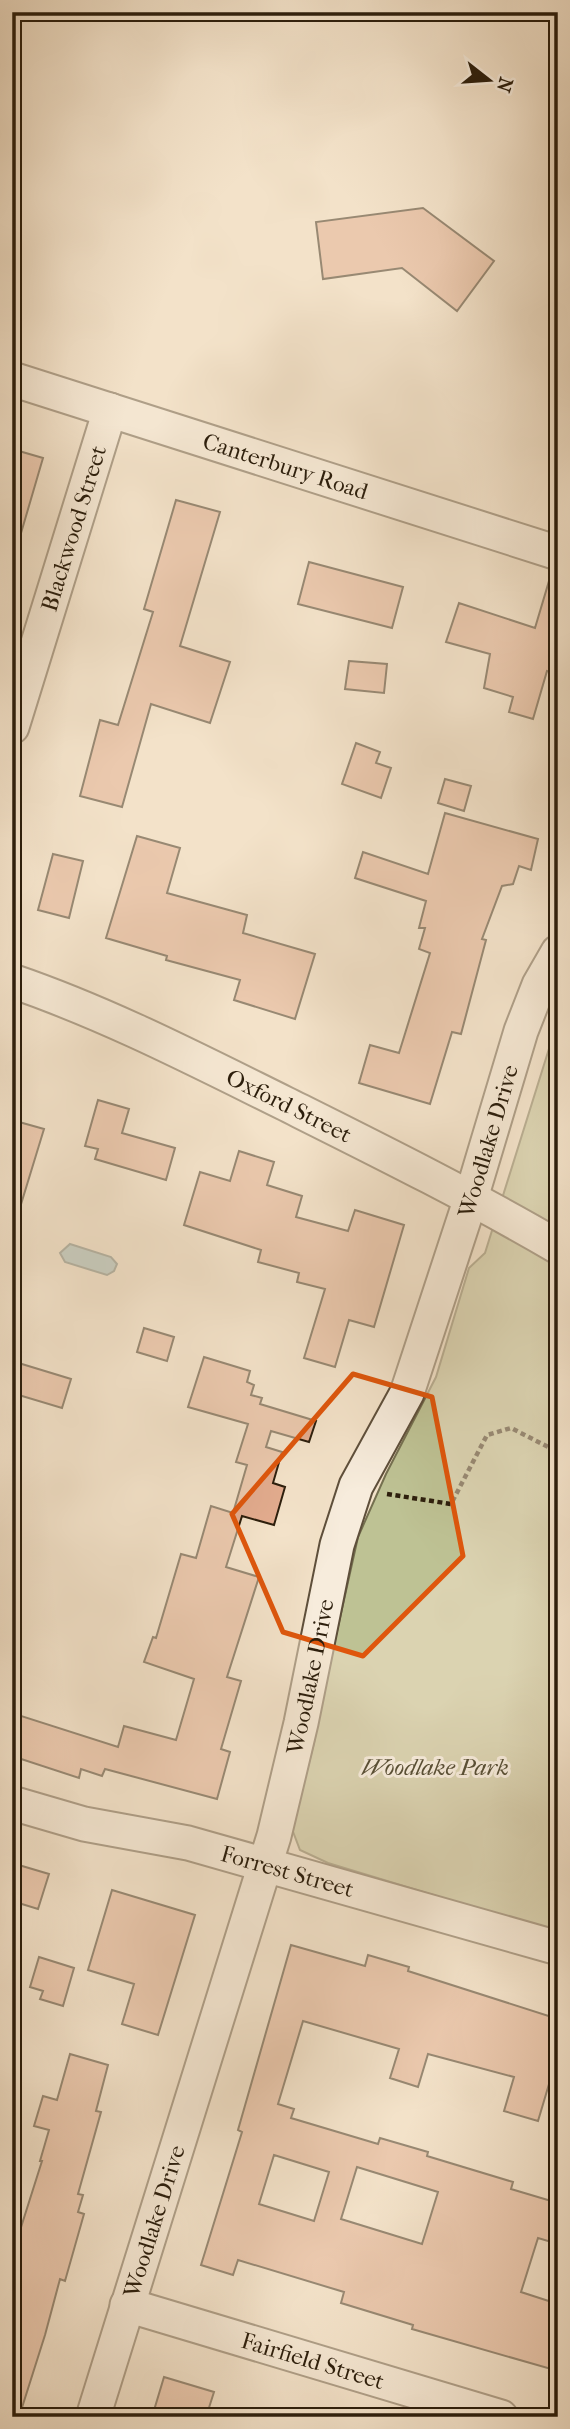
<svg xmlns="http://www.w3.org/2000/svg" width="570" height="2429" viewBox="0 0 570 2429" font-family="'IM FELL French Canon',serif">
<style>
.green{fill:#bec294;stroke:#757050;stroke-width:2}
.water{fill:#9ebcbe;stroke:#707d77;stroke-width:2}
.building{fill:#e3ac8f;stroke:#2c1e0c;stroke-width:2;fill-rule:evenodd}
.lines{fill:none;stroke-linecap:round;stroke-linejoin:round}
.minor-casing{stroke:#5e4f3b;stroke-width:37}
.path{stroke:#2c1e0c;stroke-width:4.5;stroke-dasharray:5 3.5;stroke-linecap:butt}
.minor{stroke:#f7ecdc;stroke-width:33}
.marked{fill:none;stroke:#df560c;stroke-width:5;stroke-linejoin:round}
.labels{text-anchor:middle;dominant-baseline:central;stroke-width:6;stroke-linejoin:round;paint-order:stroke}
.street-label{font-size:23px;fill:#2c1e0c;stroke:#f7ecdc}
.park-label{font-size:23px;font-style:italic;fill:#584f35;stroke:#f7ecdc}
</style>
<rect width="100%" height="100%" fill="#f3e2c9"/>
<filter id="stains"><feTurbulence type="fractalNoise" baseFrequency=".00286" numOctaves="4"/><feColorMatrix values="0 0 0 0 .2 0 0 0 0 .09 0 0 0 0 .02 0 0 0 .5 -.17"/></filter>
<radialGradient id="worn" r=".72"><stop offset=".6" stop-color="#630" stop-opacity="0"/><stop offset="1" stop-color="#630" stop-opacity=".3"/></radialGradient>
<!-- green -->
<path class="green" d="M558,1020V1933L328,1863L300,1850L292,1829L314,1743L325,1685L358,1537L386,1474L436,1377L469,1268L485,1253Z"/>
<!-- water -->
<path class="water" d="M70,1244L111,1257L117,1264L114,1271L107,1275L65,1262L60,1253Z"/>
<!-- building -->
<path class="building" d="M423,208L494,261L457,311L402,268L323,279L316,222Z
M12,449L43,458L19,540L12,539Z
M176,500L220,512L180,646L230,662L210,723L151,704L122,807L80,796L100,720L118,725L153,612L144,609Z
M309,562L403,587L392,628L298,604Z
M552,571L558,572V674L547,671L533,719L509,712L513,697L484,688L490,654L446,642L459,603L535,628Z
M349,661L387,664L384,693L345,689Z
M356,743L380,752L376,763L391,768L381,798L342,784Z
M445,779L471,786L464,811L438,803Z
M445,813L538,839L531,870L519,866L513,884L502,886L482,939L486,940L461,1034L452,1032L430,1104L359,1083L370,1045L399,1053L430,953L419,949L425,928H419L426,901L355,878L363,852L428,874Z
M137,836L180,848L167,893L247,915L243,933L315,954L295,1019L234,1000L240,980L166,960L167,956L106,938Z
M53,854L83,861L69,918L38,910Z
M98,1100L129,1109L122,1133L175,1148L166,1180L95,1159L98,1149L85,1146Z
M12,1120L44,1129L18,1214L12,1213Z
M239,1151L274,1162L267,1185L302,1196L296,1217L348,1231L355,1210L404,1225L374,1327L349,1320L335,1367L304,1358L325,1289L297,1282L299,1273L258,1262L261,1250L184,1225L200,1172L230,1181Z
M144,1328L174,1337L167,1361L137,1352Z
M204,1357L250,1371L247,1382L254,1385L251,1395L262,1398L260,1404L316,1421L309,1442L271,1431L266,1447L282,1452L273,1483L285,1487L274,1525L242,1516L226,1567L259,1577L227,1677L241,1681L221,1749L230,1752L217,1799L105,1769L102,1776L81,1769L79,1778L12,1756V1713L118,1747L124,1726L176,1740L194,1679L144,1662L153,1637L156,1638L181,1554L196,1558L211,1506L233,1513L247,1465L236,1462L248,1424L188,1407Z
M12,1361L71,1379L62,1408L12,1393Z
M12,1863L49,1874L38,1909L12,1901Z
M112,1890L195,1915L158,2035L122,2024L134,1984L88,1970Z
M291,1945L365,1966L368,1955L409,1967L408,1971L558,2019V2076L552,2074L538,2121L504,2111L514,2077L428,2054L418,2087L390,2078L399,2049L303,2021L278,2104L294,2109L291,2118L378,2144L380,2138L428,2152L427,2156L513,2182L511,2189L558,2203V2244L538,2238L521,2292L558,2304V2371L412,2329L413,2325L341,2303L344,2292L238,2260L233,2275L201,2265L242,2132L238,2130ZM274,2155L329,2172L314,2221L259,2204ZM357,2167L438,2192L422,2244L341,2219Z
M39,1957L74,1968L63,2006L40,1999L43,1991L30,1987Z
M70,2054L108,2065L96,2111L101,2112L78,2194L83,2195L78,2212L84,2214L65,2281L60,2279L45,2335L19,2417H12V2242L16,2243L42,2161H40L49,2130L34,2126L43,2096L57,2100Z
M164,2377L214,2392L206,2417H152Z"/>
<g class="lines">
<!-- minor casing -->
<g class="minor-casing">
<g id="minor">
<path id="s1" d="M12,379L558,553"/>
<path id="s2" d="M12,727L110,410"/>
<path id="s3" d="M12,981C106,1013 195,1059 284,1103C376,1149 469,1195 558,1247"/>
<path id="s4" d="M12,1803L84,1824L188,1843L558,1948"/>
<path id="s5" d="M127,2305L501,2417"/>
<path id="s6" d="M93,2417L274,1836L301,1723L337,1545L356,1486L407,1393L471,1198L521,1031L539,985L558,952"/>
</g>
</g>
<!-- path -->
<path class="path" d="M387,1494L451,1504L487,1435L511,1428L558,1452"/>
<!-- minor -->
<use href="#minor" class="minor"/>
</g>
<!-- marked area -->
<path d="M0 0H570V2429H0ZM353,1374L432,1397L463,1556L363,1656L283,1632L232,1514Z" fill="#f3e2c9" fill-opacity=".55" fill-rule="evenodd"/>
<path class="marked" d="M353,1374L432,1397L463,1556L363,1656L283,1632L232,1514Z"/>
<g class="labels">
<!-- street labels -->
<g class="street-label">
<text stroke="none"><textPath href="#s1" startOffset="287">Canterbury Road</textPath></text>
<text stroke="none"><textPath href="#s2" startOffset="208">Blackwood Street</textPath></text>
<text stroke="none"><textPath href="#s3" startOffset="304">Oxford Street</textPath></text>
<text stroke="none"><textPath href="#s6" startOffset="1339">Woodlake Drive</textPath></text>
<text stroke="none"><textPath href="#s6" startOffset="772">Woodlake Drive</textPath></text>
<text stroke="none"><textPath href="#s4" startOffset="284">Forrest Street</textPath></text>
<text stroke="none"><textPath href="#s6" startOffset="205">Woodlake Drive</textPath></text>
<text stroke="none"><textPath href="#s5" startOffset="194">Fairfield Street</textPath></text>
</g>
<!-- park labels -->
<g class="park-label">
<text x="435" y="1767">Woodlake Park</text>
</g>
</g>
<!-- margin -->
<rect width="570" height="2429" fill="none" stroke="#f3e2c9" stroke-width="42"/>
<rect x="14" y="14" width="542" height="2401" fill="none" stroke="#2c1e0c" stroke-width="3.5"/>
<rect x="21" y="21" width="528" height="2387" fill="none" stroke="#2c1e0c" stroke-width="2"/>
<!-- north arrow -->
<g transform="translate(489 80) rotate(107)" stroke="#f7ecdc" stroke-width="5" paint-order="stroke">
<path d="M0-5L12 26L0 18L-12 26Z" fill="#2c1e0c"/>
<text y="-10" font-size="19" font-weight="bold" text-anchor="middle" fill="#2c1e0c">N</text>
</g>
<rect width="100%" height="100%" filter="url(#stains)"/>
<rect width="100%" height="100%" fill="url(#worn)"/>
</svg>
